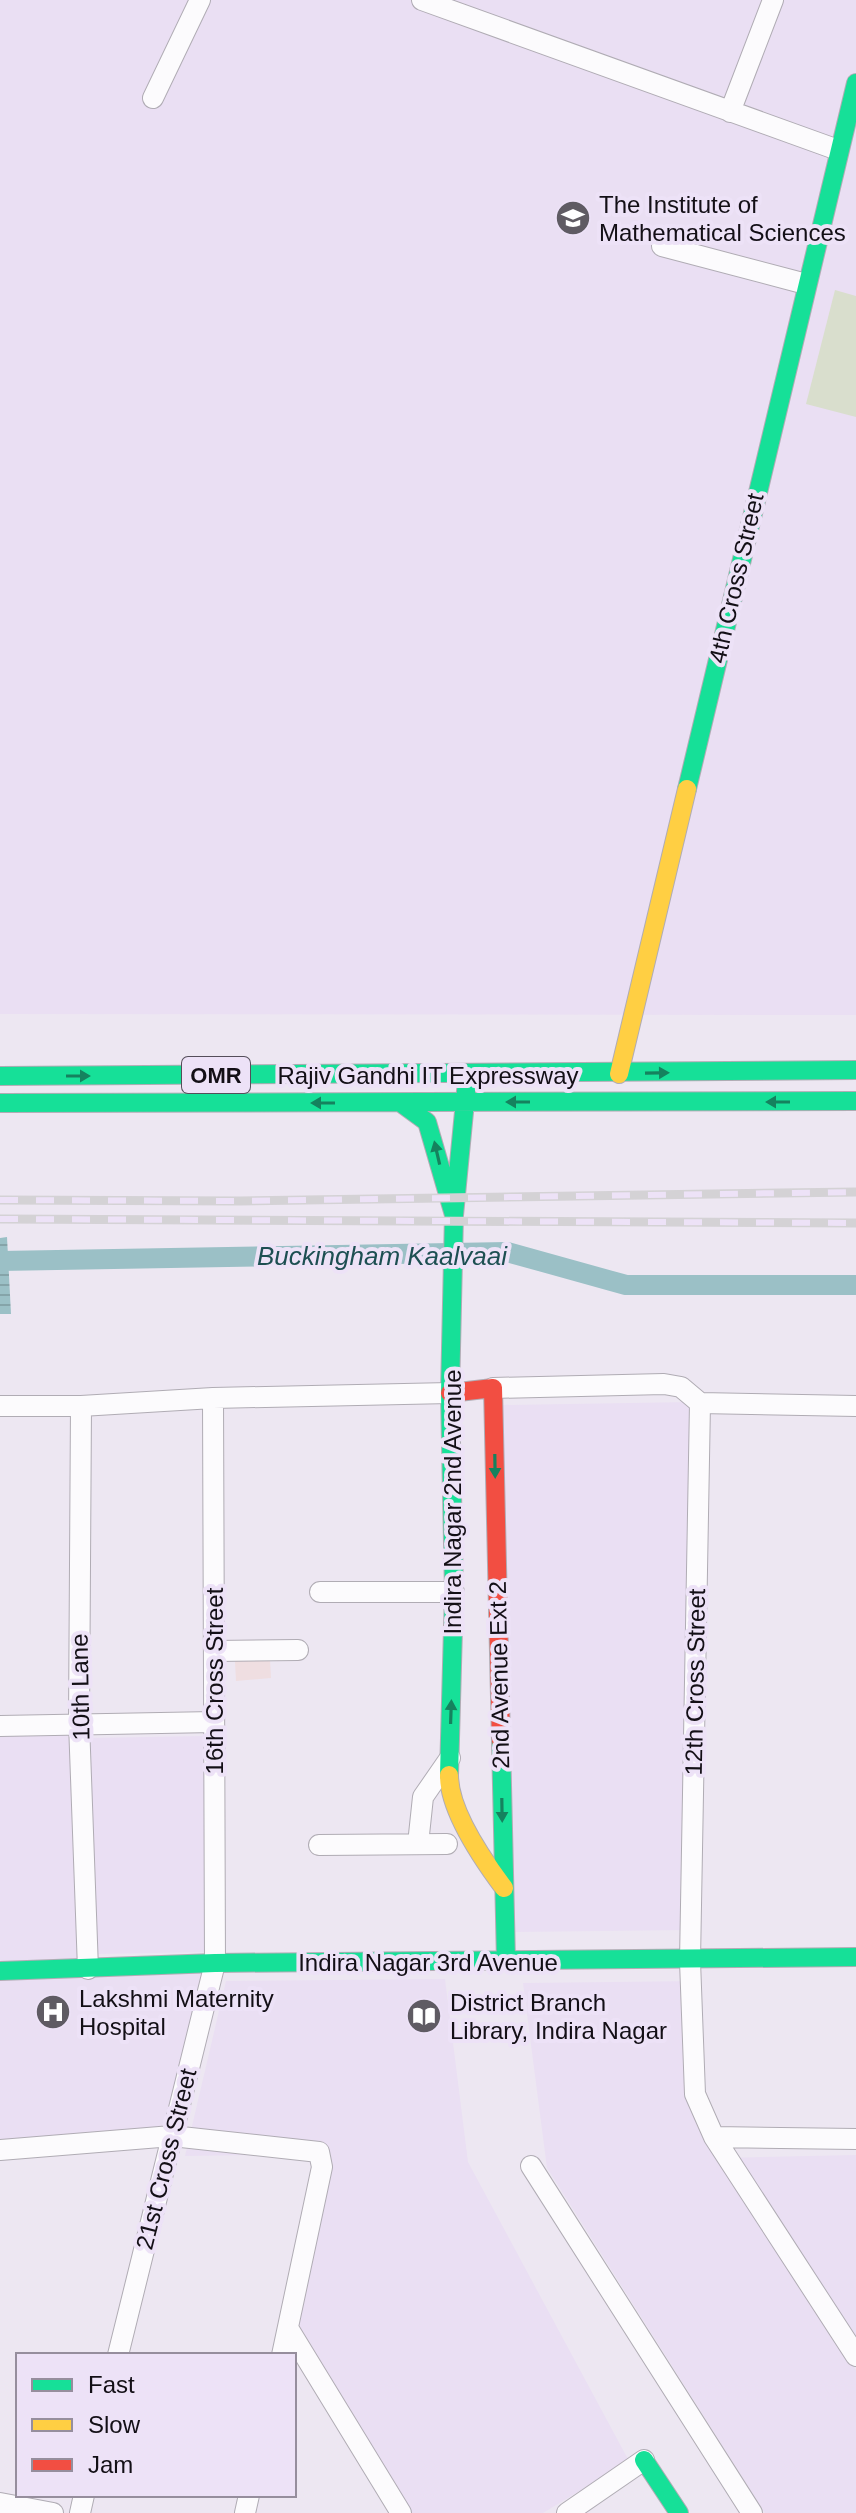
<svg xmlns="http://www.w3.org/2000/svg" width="856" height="2513" viewBox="0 0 856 2513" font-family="Arial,sans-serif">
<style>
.built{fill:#eadff3}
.medical{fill:#efdee1}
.garden{fill:#d9decd}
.water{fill:url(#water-rules)}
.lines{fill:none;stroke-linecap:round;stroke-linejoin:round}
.canal{stroke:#9bc0c6;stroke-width:20}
.street-casing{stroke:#b0acb4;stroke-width:22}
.fast-casing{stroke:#b0acb4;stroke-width:20}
.slow-casing{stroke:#b0acb4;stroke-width:20}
.jam-casing{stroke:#b0acb4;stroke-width:20}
.street{stroke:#fcfbfd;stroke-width:20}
.fast{stroke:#16e098;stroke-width:18}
.slow{stroke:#ffcf43;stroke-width:18}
.jam{stroke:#f24e42;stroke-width:18}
.rail-casing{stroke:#d4d2d5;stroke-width:9}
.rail{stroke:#ede2f7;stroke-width:6;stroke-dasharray:18;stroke-linecap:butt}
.oneway{fill:#15825e}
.labels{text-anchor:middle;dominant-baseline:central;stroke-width:8;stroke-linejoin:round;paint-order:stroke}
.shield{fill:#ede2f7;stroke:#544e5a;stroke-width:2}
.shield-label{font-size:22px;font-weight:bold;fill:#130f16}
.poi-label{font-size:24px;fill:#130f16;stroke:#ede2f7;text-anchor:start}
.street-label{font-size:24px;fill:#130f16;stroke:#ede2f7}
.water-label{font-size:26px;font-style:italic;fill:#1d4f52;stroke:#ede2f7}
</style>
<defs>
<pattern id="water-rules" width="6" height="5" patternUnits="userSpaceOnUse" patternTransform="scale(2)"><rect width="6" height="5" fill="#9bc0c6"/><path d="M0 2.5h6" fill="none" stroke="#85a4a9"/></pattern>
</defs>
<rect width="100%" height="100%" fill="#ede7f2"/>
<!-- built -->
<path class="built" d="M0,0H856V1015L0,1014Z
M693,1402L691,1930L513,1932L501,1405Z
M77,1727L86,1965L0,1967V1729Z
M206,1736L210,1952L96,1954L87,1738Z
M209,1970L167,2147L0,2145V1974Z
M445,1979L468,2162L629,2461L543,2513H399L293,2324L327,2154L185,2156L226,1981Z
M701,1981L697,2105L715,2156L856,2370V2513H765L547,2168L523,1983Z
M856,2155V2351L723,2158Z"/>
<!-- medical -->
<path class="medical" d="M269,1640L271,1678L236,1681L234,1642Z"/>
<!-- garden -->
<path class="garden" d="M835,290L856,296V417L806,404Z"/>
<!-- water -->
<path class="water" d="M7,1237L11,1314H0V1238Z"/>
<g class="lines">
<!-- canal -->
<path class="canal" d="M0,1261L507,1252L626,1285H856"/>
<!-- street casing -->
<g class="street-casing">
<path id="street" d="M422,0L838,150
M153,98L200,0
M730,112L773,0
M662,246L806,284
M493,1388L664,1384L681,1387L700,1403L856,1406
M700,1403L690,1961L695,2094L714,2137L856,2356
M0,1406H81L213,1398L450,1393
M81,1406L79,1723L88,1969
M320,1592H454
M214,1651L298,1650
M0,1726L214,1722
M418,1844L423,1797L450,1758
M319,1845L447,1844
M714,2137L856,2139
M0,2150L172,2136L319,2152L322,2167L282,2355
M531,2166L752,2513
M288,2328L401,2513
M118,2355L215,1963L213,1398
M0,2503L53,2513
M80,2513L84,2495
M245,2513L249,2495
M567,2513L644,2460"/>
</g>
<!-- fast casing -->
<g class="fast-casing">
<path id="fast" d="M687,789L856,83
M0,1076L856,1070
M0,1103L856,1101
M401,1103L427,1122L454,1215
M501,1741L506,1961
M449,1775L454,1592L450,1393L454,1215L467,1081
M0,1971L215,1963L856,1957
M644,2460L679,2513"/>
</g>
<!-- slow casing -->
<g class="slow-casing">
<path id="slow" d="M619,1074L687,789
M449,1775C449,1810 483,1860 504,1888"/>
</g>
<!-- jam casing -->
<g class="jam-casing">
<path id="jam" d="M450,1393L493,1388L501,1741"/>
</g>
<!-- street -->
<use href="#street" class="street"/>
<!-- fast -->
<use href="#fast" class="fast"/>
<!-- slow -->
<use href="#slow" class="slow"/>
<!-- jam -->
<use href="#jam" class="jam"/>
<!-- rail casing -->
<g class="rail-casing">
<path id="rail" d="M0,1200L240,1201L856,1192
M0,1219L856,1223"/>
</g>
<!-- rail -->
<use href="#rail" class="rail"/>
</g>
<!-- one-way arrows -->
<defs><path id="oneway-solid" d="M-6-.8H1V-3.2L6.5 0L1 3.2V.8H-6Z" transform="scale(2)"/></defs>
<g class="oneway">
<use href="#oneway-solid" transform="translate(657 1073) rotate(-1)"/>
<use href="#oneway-solid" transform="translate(78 1076)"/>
<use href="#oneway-solid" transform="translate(518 1102) rotate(180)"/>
<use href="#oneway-solid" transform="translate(778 1102) rotate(180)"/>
<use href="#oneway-solid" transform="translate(323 1103) rotate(180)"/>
<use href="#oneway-solid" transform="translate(437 1153) rotate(-103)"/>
<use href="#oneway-solid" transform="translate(495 1466) rotate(89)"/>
<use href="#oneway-solid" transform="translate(451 1712) rotate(-88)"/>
<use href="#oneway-solid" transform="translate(502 1810) rotate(89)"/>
</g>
<!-- icons -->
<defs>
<g id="university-disc" transform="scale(1.8)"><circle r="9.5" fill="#5f5b63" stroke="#ede2f7"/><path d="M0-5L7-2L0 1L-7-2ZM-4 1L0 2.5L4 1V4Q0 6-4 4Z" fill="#fff"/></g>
<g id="hospital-disc" transform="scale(1.8)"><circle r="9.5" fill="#5f5b63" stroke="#ede2f7"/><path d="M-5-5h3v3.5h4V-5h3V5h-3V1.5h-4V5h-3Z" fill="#fff"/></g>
<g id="library-disc" transform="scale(1.8)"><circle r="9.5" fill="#5f5b63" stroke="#ede2f7"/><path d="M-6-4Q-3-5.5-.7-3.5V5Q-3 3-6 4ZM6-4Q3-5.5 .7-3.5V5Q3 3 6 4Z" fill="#fff"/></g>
</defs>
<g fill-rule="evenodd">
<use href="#university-disc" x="573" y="218"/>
<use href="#hospital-disc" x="53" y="2012"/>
<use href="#library-disc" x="424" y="2016"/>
</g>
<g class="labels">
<!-- shield labels -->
<rect class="shield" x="182" y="1057" width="68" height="36" rx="6"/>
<g class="shield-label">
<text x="216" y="1075">OMR</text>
</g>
<!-- poi labels -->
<g class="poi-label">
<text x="599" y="204">The Institute of<tspan x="599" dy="28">Mathematical Sciences</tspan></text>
<text x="79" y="1998">Lakshmi Maternity<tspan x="79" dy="28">Hospital</tspan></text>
<text x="450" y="2002">District Branch<tspan x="450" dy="28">Library, Indira Nagar</tspan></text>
</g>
<!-- street labels -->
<g class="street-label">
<text transform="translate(736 578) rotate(-77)">4th Cross Street</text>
<text x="428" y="1075">Rajiv Gandhi IT Expressway</text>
<text transform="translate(452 1502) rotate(-90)">Indira Nagar 2nd Avenue</text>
<text transform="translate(499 1675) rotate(-91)">2nd Avenue Ext 2</text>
<text transform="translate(214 1681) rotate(-90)">16th Cross Street</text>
<text transform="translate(695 1682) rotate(-89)">12th Cross Street</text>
<text transform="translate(80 1687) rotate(-91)">10th Lane</text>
<text x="428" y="1962">Indira Nagar 3rd Avenue</text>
<text transform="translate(166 2159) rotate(-76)">21st Cross Street</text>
</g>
<!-- water labels -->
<g class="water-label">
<text x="382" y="1256">Buckingham Kaalvaai</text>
</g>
</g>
<!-- legend -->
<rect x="16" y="2353" width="280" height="144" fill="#ede2f7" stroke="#968e9d" stroke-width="2"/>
<rect x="32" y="2379" width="40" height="12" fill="#16e098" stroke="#968e9d" stroke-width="2"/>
<text x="88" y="2393" font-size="24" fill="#130f16">Fast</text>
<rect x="32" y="2419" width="40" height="12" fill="#ffcf43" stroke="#968e9d" stroke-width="2"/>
<text x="88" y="2433" font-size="24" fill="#130f16">Slow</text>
<rect x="32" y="2459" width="40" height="12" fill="#f24e42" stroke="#968e9d" stroke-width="2"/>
<text x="88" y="2473" font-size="24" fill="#130f16">Jam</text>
</svg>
